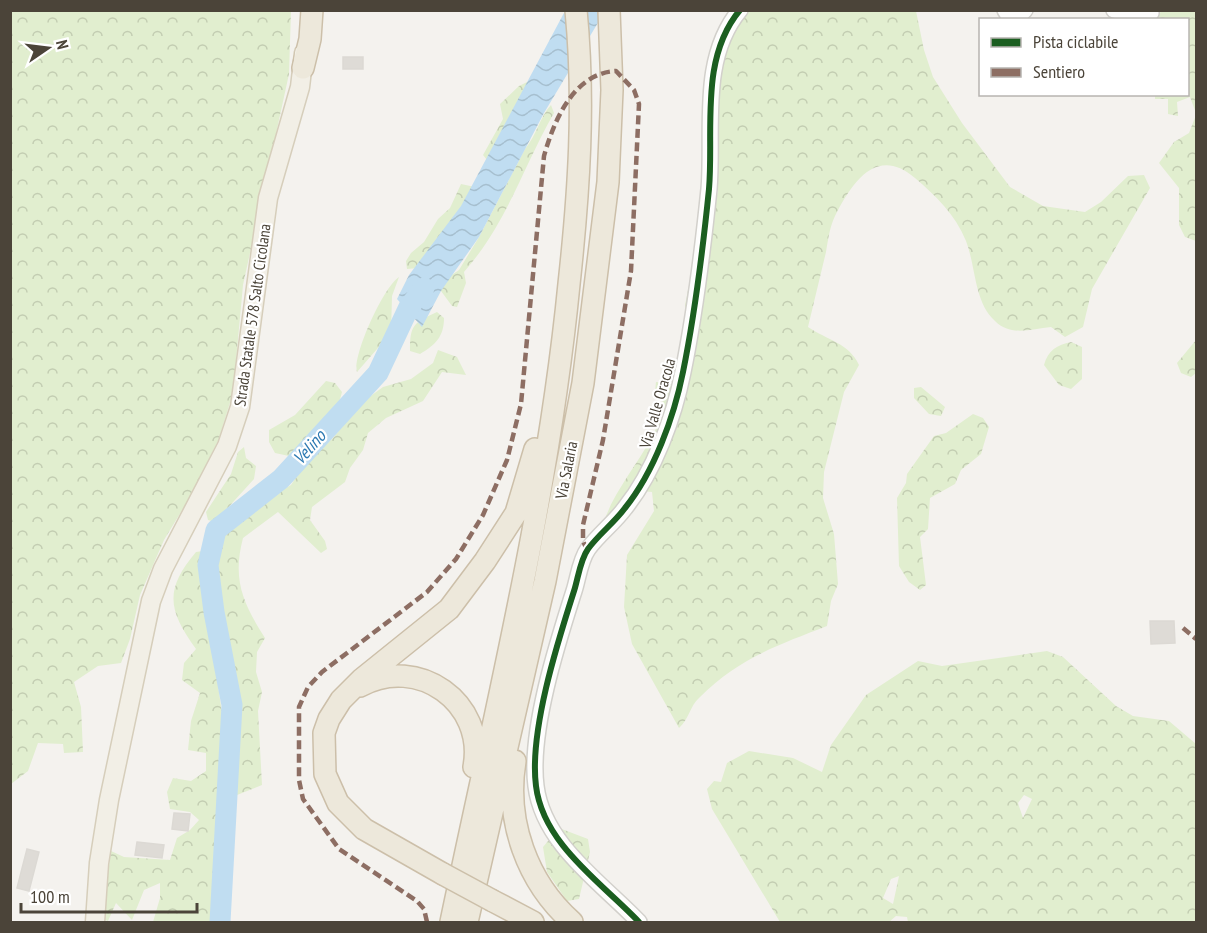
<svg xmlns="http://www.w3.org/2000/svg" width="1207" height="933" viewBox="0 0 1207 933" font-family="'PT Sans Narrow',sans-serif">
<style>
.forest{fill:url(#forest-crowns);fill-rule:evenodd}
.water{fill:url(#water-waves)}
.lines{fill:none;stroke-linecap:round;stroke-linejoin:round}
.river{stroke:#c0ddf1;stroke-width:21}
.building{fill:#dedbd6;stroke:#dcd9d4;stroke-width:1.5}
.minor-casing{stroke:#d2d0cb;stroke-width:18}
.major-casing{stroke:#d6cebb;stroke-width:21}
.highway-casing{stroke:#ccbfa9;stroke-width:24}
.minor{stroke:#fdfdfc;stroke-width:15}
.major{stroke:#f2efe6;stroke-width:18}
.highway{stroke:#ede8db;stroke-width:21}
.highway-bridge-casing{stroke:#ccbfa9;stroke-width:24;stroke-linecap:butt}
.highway-bridge{stroke:#ede8db;stroke-width:21}
.quiet{stroke:#8d6e63;stroke-width:4.5;stroke-dasharray:9 4.5;stroke-linecap:butt}
.cycleway-casing{stroke:#fff;stroke-width:10}
.cycleway{stroke:#1b5e20;stroke-width:6}
.labels{text-anchor:middle;dominant-baseline:central;stroke-width:4.5;stroke-linejoin:round;paint-order:stroke}
.street-label{font-size:16px;fill:#4b4439;stroke:#fff}
.water-label{font-size:18px;font-style:italic;fill:#2e7ab2;stroke:#fff}
</style>
<defs>
<pattern id="forest-crowns" width="20" height="18" patternUnits="userSpaceOnUse" patternTransform="scale(1.5)"><rect width="20" height="18" fill="#e1eecf"/><path d="M2 6a3 3 0 1 1 6 0M12 15a3 3 0 1 1 6 0" fill="none" stroke="#c3cdb2"/></pattern>
<pattern id="water-waves" width="16" height="10" patternUnits="userSpaceOnUse" patternTransform="scale(1.5)"><rect width="16" height="10" fill="#c0ddf1"/><path d="M0 5q4-4 8 0t8 0" fill="none" stroke="#a6bfcf"/></pattern>
</defs>
<rect width="100%" height="100%" fill="#f4f2ee"/>
<!-- forest -->
<path class="forest" d="M11,11H291L289,74L243,285L233,393L218,441L187,502L164,540L140,595L130,639L121,663L98,666L74,682L81,707L83,752L64,753L63,744L38,743L28,771L11,784Z
M747,11H916L924,50L933,77L962,123L1010,187L1043,206L1085,212L1101,202L1128,176L1144,175L1150,188L1092,289L1083,327L1065,337L1051,327C1031,329 1011,337 995,321C974,302 976,267 966,241C955,214 936,196 915,178C877,145 852,182 835,216C830,226 828,240 826,252C820,277 814,302 808,327C827,340 849,343 859,365L844,392L824,472L823,498L834,534L838,584L831,601L827,626C776,646 739,658 699,698C690,706 689,719 679,728L632,644L624,607L627,555L654,511L652,492L641,491C631,512 623,529 601,538C603,501 643,461 658,424C661,419 665,413 664,407C663,400 660,396 655,391L656,382L670,383L675,389L688,336L685,305L701,227L712,220L718,191L715,164V96L729,40Z
M1162,11H1196V113L1190,97L1177,102L1178,116L1168,114V99H1155V95L1188,94V20H1151Z
M533,79L496,148L487,160L483,155L503,119L500,104L519,86Z
M551,105L554,113C523,167 507,223 464,272L466,283L457,307L452,306L441,291L444,280L459,270L479,237L525,149C537,135 539,118 551,105Z
M1196,115V241L1185,237L1179,225V188L1159,163L1174,142L1189,133Z
M461,184L475,187L471,200L418,268L407,269L406,261L411,253L424,242L438,219L450,208Z
M399,277L392,296L391,333L357,372C352,356 384,286 399,277Z
M437,312L444,318C444,337 435,345 420,354L410,351C410,325 413,323 437,312Z
M1196,340V373L1191,377L1181,373L1177,363Z
M1071,342L1082,347V379L1071,389L1059,385L1044,365C1048,350 1057,345 1071,342Z
M438,350L457,357L466,375L442,372L423,401L386,418L368,433L363,450L350,468L345,482L312,507L310,520L325,541L327,549L321,553L278,512L243,538C232,580 243,603 265,638L257,652L256,672L262,692L258,711L262,785L237,795L238,758L232,667L214,565L220,542L233,524L270,497L291,485L307,461L333,438L361,403L383,387L411,379L433,363Z
M326,381L335,383L342,392C333,431 317,431 289,456L275,453L269,442V430L295,415Z
M921,387L945,407L941,416L929,414L914,398V388Z
M973,414L983,418L989,427L981,454L961,470L955,484L930,498L928,529L920,537L926,585L920,590L909,582L899,566L897,498L906,483L907,474L934,436L946,433Z
M244,447L246,458L256,466L254,479L215,522L208,520L206,512L231,474L238,452Z
M203,551L205,595L224,727L218,922H153L160,898V883L144,890L132,920L116,903L108,921L102,919L111,851L124,857L170,860L177,838L190,830L199,820L190,812L170,809L167,792L173,778L191,781L206,771V753L188,750L191,721L200,693L182,680L184,663L196,649C168,610 164,590 196,552Z
M1047,651L1063,657L1116,706L1133,716L1169,721L1196,744V922H908L907,917L896,916L889,922H780L712,809L707,789L714,781L721,782L727,763L749,751L793,758L822,772L831,745L866,695L918,661L942,666ZM1024,795L1032,799L1023,818L1018,803ZM899,876L893,904L883,898L891,879Z
M559,828L588,839L590,852L579,899L567,901L547,872L543,847Z"/>
<!-- water -->
<path class="water" d="M565,11H605L544,113L479,237L441,291L422,327L397,299L409,275L461,206Z"/>
<g class="lines">
<!-- river -->
<path class="river" d="M220,922L232,705L214,612L208,565L216,530L281,479L378,373L409,307L424,288"/>
</g>
<!-- building -->
<path class="building" d="M343,57H363V69H343Z
M1150,621H1174L1175,643L1151,644Z
M174,813L190,814L188,831L172,829Z
M137,842L164,845L162,858L135,855Z
M27,849L39,852L29,891L17,888Z"/>
<g class="lines">
<!-- minor casing -->
<g class="minor-casing">
<path id="minor" d="M1005,10L1008,15L1018,17L1025,10
M1114,10L1139,17L1151,13
M639,922C602,883 543,844 536,786C529,732 557,644 574,591C578,579 580,560 588,549C599,534 614,523 625,508C654,472 674,417 683,372C695,313 703,248 709,189C714,131 699,59 740,10"/>
</g>
<!-- major casing -->
<g class="major-casing">
<path id="major" d="M95,922L99,863L109,800L151,601L163,569L227,446L240,407L268,198L300,87L304,53"/>
</g>
<!-- highway casing -->
<g class="highway-casing">
<path id="highway" d="M303,68L310,39L312,10
M360,686C418,654 486,703 474,767
M515,761C505,821 527,882 572,922
M443,874L364,829L338,803L325,774L324,733L329,719L341,700L362,679L449,609L485,561L516,513L535,449
M493,901L533,922
M451,922C495,711 548,499 569,284C579,192 585,103 576,10
M467,922L545,581L583,383L608,182L612,90L609,10"/>
</g>
<!-- minor -->
<use href="#minor" class="minor"/>
<!-- major -->
<use href="#major" class="major"/>
<!-- highway -->
<use href="#highway" class="highway"/>
<!-- highway-bridge casing -->
<g class="highway-bridge-casing">
<path id="highway-bridge" d="M443,874L493,901"/>
</g>
<!-- highway-bridge -->
<use href="#highway-bridge" class="highway-bridge"/>
<!-- quiet -->
<path class="quiet" d="M1183,628L1196,639
M427,922L424,909L417,901L339,849L303,799L299,780V707L308,687L322,672L427,592L456,559L483,515L507,460L521,404L544,156C554,120 574,73 616,71L634,90L639,104L631,271L603,440L583,525V541L587,550"/>
<!-- cycleway casing -->
<g class="cycleway-casing">
<path id="cycleway" d="M639,922C602,883 543,844 536,786C529,732 557,644 574,591C578,579 580,560 588,549C599,534 614,523 625,508C654,472 674,417 683,372C695,313 703,248 709,189C714,131 699,59 740,10"/>
</g>
<!-- cycleway -->
<use href="#cycleway" class="cycleway"/>
</g>
<g class="labels">
<!-- street labels -->
<g class="street-label">
<text transform="translate(252 315) rotate(-82)">Strada Statale 578 Salto Cicolana</text>
<text transform="translate(657 403) rotate(-74)">Via Valle Oracola</text>
<text transform="translate(566 470) rotate(-79)">Via Salaria</text>
</g>
<!-- water labels -->
<g class="water-label">
<text transform="translate(309 447) rotate(-48)">Velino</text>
</g>
</g>
<!-- border -->
<rect width="1207" height="933" fill="none" stroke="#4b4439" stroke-width="24"/>
<!-- legend -->
<rect x="979" y="18" width="210" height="78" fill="#ffffff" stroke="#b7b4b0" stroke-width="1.5"/>
<rect x="991" y="38" width="30" height="9" fill="#1b5e20" stroke="#b7b4b0" stroke-width="1.5"/>
<text x="1033" y="48" font-size="18" fill="#4b4439">Pista ciclabile</text>
<rect x="991" y="68" width="30" height="9" fill="#8d6e63" stroke="#b7b4b0" stroke-width="1.5"/>
<text x="1033" y="78" font-size="18" fill="#4b4439">Sentiero</text>
<!-- north arrow -->
<g transform="translate(48 48) rotate(76)" stroke="#ffffff" stroke-width="4.5" paint-order="stroke">
<path d="M0-4.5L10 22L0 15L-10 22Z" fill="#4b4439"/>
<text y="-9" font-size="16" font-weight="bold" text-anchor="middle" fill="#4b4439">N</text>
</g>
<!-- scale -->
<path d="M21 903v9h176v-9" fill="none" stroke="#4b4439" stroke-width="3"/>
<text x="30" y="903" font-size="18" fill="#4b4439" stroke="#ffffff" stroke-width="4.5" paint-order="stroke">100 m</text>
</svg>
